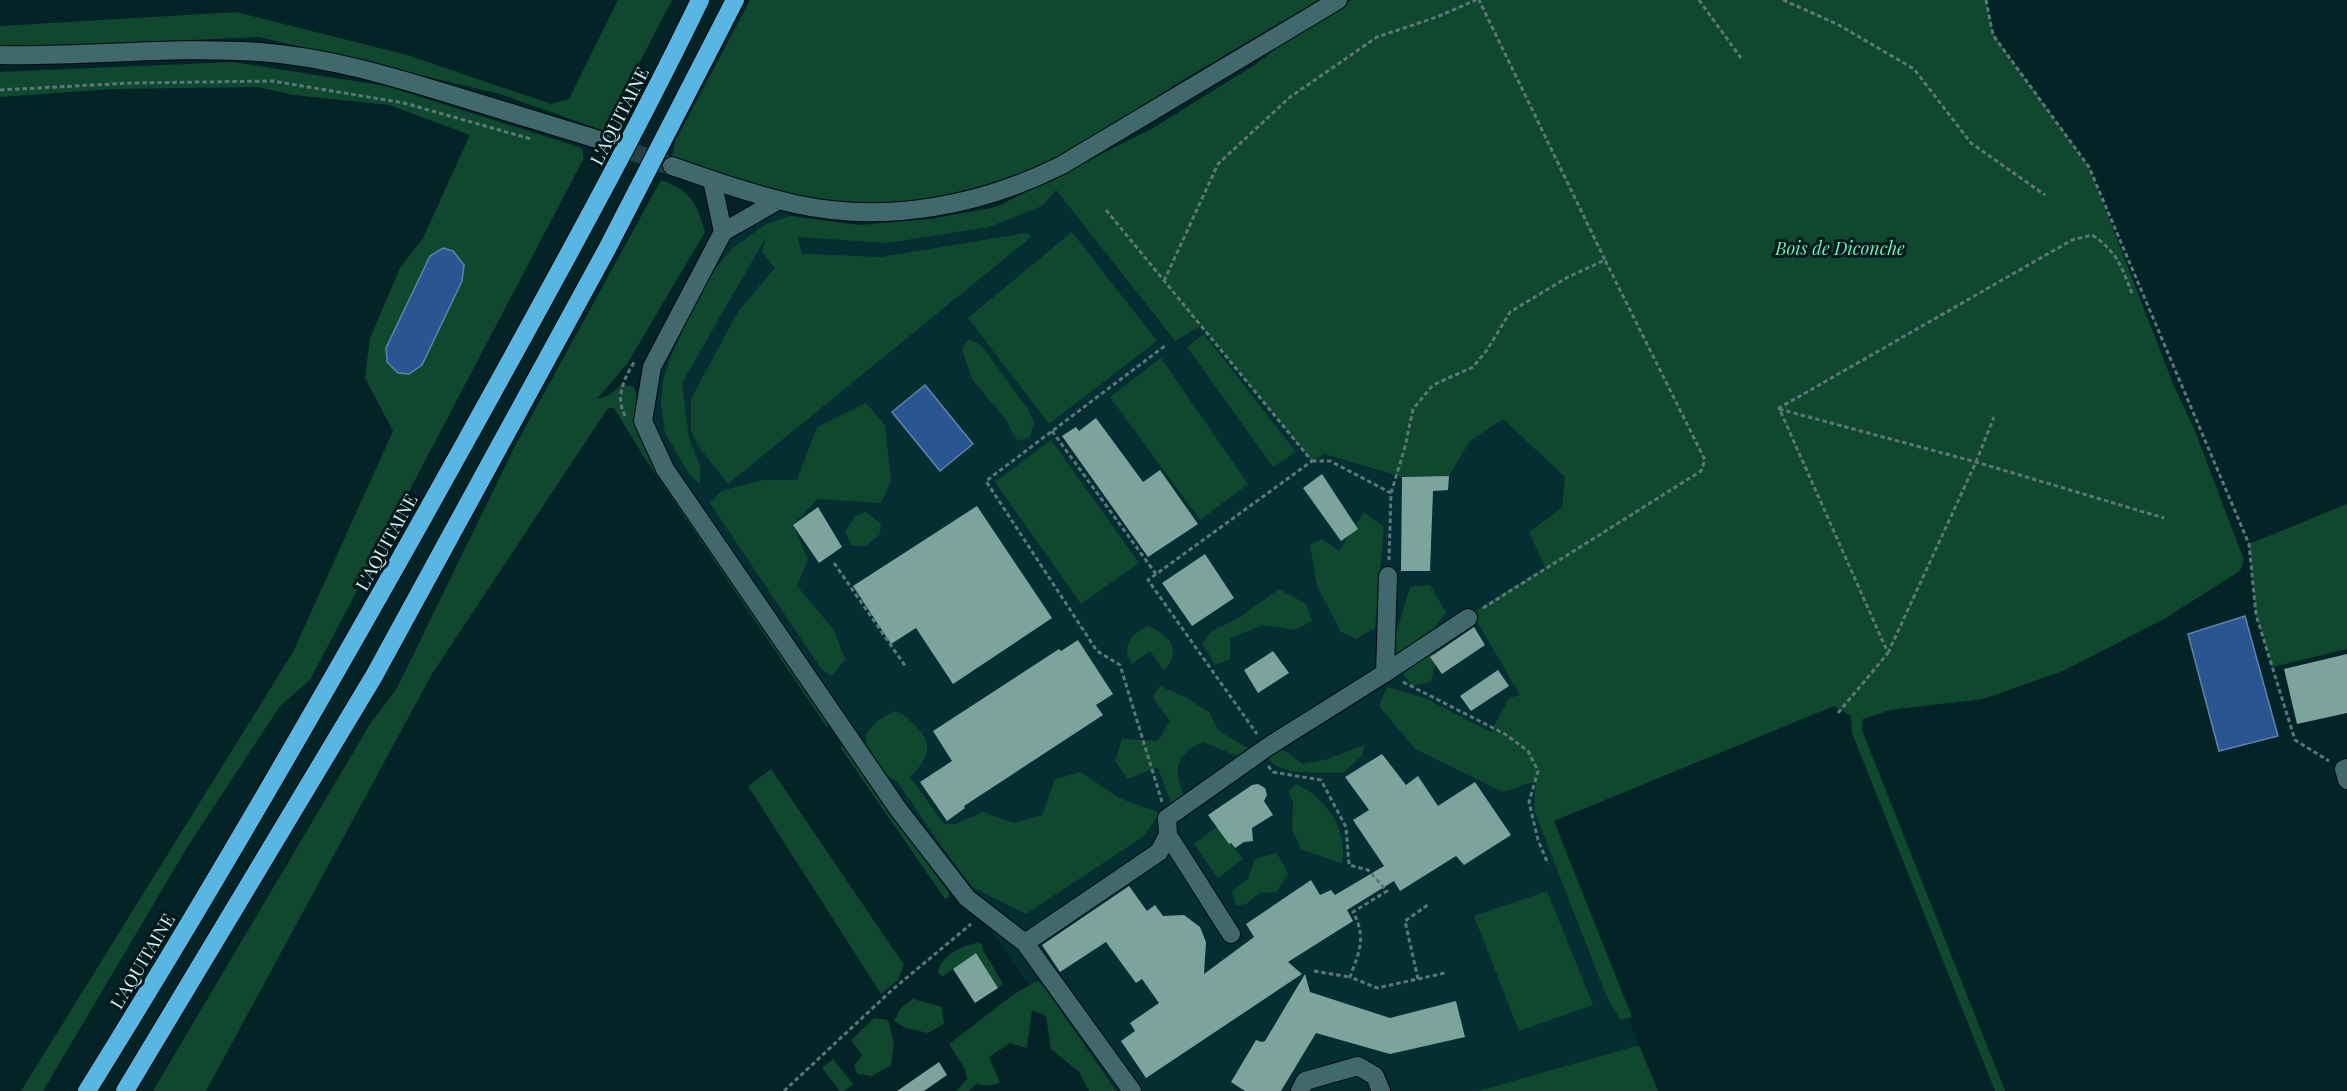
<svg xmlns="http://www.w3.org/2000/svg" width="2347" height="1091" viewBox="0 0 2347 1091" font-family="'Playfair Display',serif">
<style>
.built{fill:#052e33}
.green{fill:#10482f}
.water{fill:#295690;stroke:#5e84ad;stroke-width:1.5}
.building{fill:#7ca49d}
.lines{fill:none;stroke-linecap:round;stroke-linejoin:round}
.minor-tunnel{stroke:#244145;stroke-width:18;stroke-dasharray:18 9;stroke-linecap:butt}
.minor-casing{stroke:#000b0e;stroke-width:20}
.highway-casing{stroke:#000b0e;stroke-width:20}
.path{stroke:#5c767a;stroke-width:3;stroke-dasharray:4.5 3;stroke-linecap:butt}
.minor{stroke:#41686d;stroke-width:18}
.highway{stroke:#59b6e3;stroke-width:18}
.labels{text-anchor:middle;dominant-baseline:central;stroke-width:6;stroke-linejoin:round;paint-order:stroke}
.street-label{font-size:18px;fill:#d9eef1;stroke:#00191d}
.park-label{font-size:18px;font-style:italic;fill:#75ecb0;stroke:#00191d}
</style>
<rect width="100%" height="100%" fill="#042327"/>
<!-- built -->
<path class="built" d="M1056,190L1174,341L1201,326L1312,460L1324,454L1379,471L1449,476L1470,441L1503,419L1565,476L1562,508L1546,567L1473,612L1569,779L1548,824L1639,1045L1478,1091H1105L983,920L643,421L652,367L723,232L779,200L792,220L911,232Z"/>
<!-- green -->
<path class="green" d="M618,0H672L604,131L500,94L259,37L0,48V26L236,12L407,55L551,104L569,99Z
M750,0H1319L1186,78L1075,149L1015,181L887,207L803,200L726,176L672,156L675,142Z
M1352,0H1986L1994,35L2089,167L2174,386L2195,431L2244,560L2240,571L2164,619L2063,671L1983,699L1890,710L1863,719L1862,730L2005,1091H1995L1852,733L1851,716L1834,706L1554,821L1632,1017L1620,1020L1606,995L1534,810L1536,781L1503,792L1415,749L1379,706L1387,687L1425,698L1491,732L1509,698L1520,695L1472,613L1545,567L1529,532L1562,508L1565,477L1503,419L1470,441L1449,476L1402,477L1324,454L1312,461L1201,326L1175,341L1056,190L1042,206L989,227L887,243L798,237L802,255L805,254L881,257L1027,233L1031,237L728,484L699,447L691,431V399L739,310L775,268L762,252L766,237L682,383L689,438L700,466V484L689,474L665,433L661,405L663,381L670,359L702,287L731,249L766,224L790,216L859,225L930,219L996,207L1153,128L1256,64L1320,15Z
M233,62L386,86L582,148L584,158L310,680L280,706L188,846L43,1091H21L293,652L393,431L365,378L370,338L400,268L423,238L470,135L389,105L294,95L257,87L114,89L0,97V72Z
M661,180C693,193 695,200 705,232L627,364L597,399L609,395L623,384L634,387L646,437L834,722L827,727L644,457L614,408H608L432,674L206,1091H153L370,724L397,688L514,448Z
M1072,232L1157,341L1049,424L968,318Z
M1204,334L1296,452L1273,467L1187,347Z
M969,339L982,346L1027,408L1034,422L1030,437L1017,441L1006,420L972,379L962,349Z
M1161,358L1248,484L1200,520L1110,397Z
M866,403L885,425L891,481L881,503L818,499L793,525L808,559L797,586L834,630L845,659L832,676L822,670L710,503L721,491L763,480H797L817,427Z
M1051,440L1139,563L1081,604L995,482Z
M2347,504V649L2272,667L2256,615L2249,544Z
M866,512L881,524L880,534L866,546H852L845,532L855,516Z
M1364,512L1384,527L1375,628L1356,639L1341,632L1317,586L1310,545L1322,539L1339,551Z
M1430,585L1446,613L1429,635L1435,664L1431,682L1412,686L1404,675L1393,643L1410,587Z
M1279,589L1306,604L1312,621L1295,630L1263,625L1230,638V659L1215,665L1202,643L1211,632L1240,617Z
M1149,626C1169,635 1183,651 1164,670L1150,651L1132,664C1120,646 1132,633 1149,626Z
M1160,686L1185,697L1209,712L1219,731L1258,754L1240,757L1203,742C1170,756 1175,775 1187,804L1174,813L1158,767L1128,779L1115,761L1122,739L1158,741L1170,721L1153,697Z
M894,711C903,713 907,718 914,724C935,744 929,758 910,777L944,824H956L983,812L1014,823L1042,815L1055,779L1081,772L1119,798L1160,813L1144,836L1026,914L972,887L943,848L898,783L872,763L866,749V734L877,721Z
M1365,745L1362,756L1343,773C1322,772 1275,777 1267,755L1283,750L1303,764L1325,760Z
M847,746L949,893V897L945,899L840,747Z
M771,769L904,965L898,980L881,994L748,786Z
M1296,784C1327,798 1348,830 1342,864L1301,849L1292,829L1293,802L1288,791Z
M1217,827L1243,859L1218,878L1194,844Z
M1277,853L1288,874L1276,892L1260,893L1246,904L1236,906L1232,891L1248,879L1255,859Z
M1547,891L1593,1005L1519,1031L1474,916Z
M976,943L982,944L983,950L1003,984L998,988L976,953L942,977L938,972C941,956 961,946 976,943Z
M1037,981L1044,987L1116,1091H1089L1079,1072L1051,1049L1046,1016L1032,1010L1027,1048L1010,1043L989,1057L1000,1083L988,1086L977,1084L968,1091H956L967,1079L965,1069L949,1044L1014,994Z
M913,999L942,1007L944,1024L928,1033L906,1028L894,1021L901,1008Z
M874,1018L888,1020L894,1043L891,1065L872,1076L858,1074L854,1066L862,1055L851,1040Z
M1639,1045L1658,1091H1478Z
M833,1059L853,1084L844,1091H840L822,1068Z"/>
<!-- water -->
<path class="water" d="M443,248L453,251L464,265L462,281L422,365L409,374L398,373L387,362L386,348L430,256Z
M925,385L973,444L940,471L892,412Z
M2245,616L2278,736L2219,751L2188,634Z"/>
<!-- building -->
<path class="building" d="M1096,418L1143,482L1160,470L1198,524L1148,557L1062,436L1076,427L1079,431Z
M1322,474L1358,529L1341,541L1303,488Z
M1449,476L1448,490L1433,491L1430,571H1401L1402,477Z
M977,506L1052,618L953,684L916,628L891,644L853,586Z
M818,507L842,547L819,563L793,525Z
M1205,554L1234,598L1192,626L1162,583Z
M1474,627L1485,645L1442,674L1430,657Z
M1078,640L1113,694L1096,705L1103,715L964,806L965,808L947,821L920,782L952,761L933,731L1059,649L1061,651Z
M1273,651L1289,673L1258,693L1244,670Z
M2347,654V713L2297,724L2284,669Z
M1498,670L1509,686L1471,711L1460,696Z
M1382,754L1406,785L1418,776L1438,806L1475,782L1511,835L1464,865L1456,856L1400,891L1394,881L1347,910L1353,921L1288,962L1302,974L1146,1078L1121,1041L1135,1031L1130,1023L1159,1003L1142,979L1136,983L1106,942L1060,972L1042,945L1129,886L1147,911L1155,905L1163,916L1184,915L1200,927L1206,942L1204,974L1254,937L1246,924L1311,880L1320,895L1331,890L1335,895L1384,866L1353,820L1369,810L1345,777Z
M1258,784L1265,788L1267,795L1264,801L1273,815L1252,828L1253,841L1244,842L1235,848L1231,843L1229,844L1208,815L1252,785Z
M976,953L998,988L975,1003L953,969Z
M1305,974L1310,992L1390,1018L1456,1001L1465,1037L1390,1054L1316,1033L1281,1091H1245L1231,1082L1256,1040L1262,1042L1265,1041Z
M939,1062L947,1075L924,1091H897Z"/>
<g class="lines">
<!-- minor-tunnel -->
<path class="minor-tunnel" d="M603,141L668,165"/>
<!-- minor casing -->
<g class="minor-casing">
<path id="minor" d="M0,55C86,57 173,46 260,52C328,57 394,77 459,97C507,112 555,126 603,141
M672,166C712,180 754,195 795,204C885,224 980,206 1062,165L1338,0
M712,180L723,232
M779,200L723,232L652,367L643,421L665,469L898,809L967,898L1025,943L1159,852L1168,835L1231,934
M1385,673L1468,618
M2347,768L2344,769L2347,780
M1168,835L1167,818L1266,748L1385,673L1388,576
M1025,943L1132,1091
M1300,1091L1305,1081L1358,1066L1375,1076L1381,1091"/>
</g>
<!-- highway casing -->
<g class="highway-casing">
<path id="highway" d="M87,1091C220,877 345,659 467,439C547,294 628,149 700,0
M125,1091L374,676L607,249L735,0"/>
</g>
<!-- path -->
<path class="path" d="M1699,0L1741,58
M1783,0L1837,24L1914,69L1971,143L2045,195
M1986,0L1993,35L2089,167L2249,544L2256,615L2295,740L2329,761
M0,90L131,83L273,81L404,103L531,139
M1106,210L1312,461L1148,580L1257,734
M1164,281L1218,164L1290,97L1377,37L1437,17L1476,0
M1779,409L1976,462L2164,518
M625,416C615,397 624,378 635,361
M1052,431L1156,574
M1312,461H1330L1391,493L1389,560
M1391,493L1405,447L1413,409L1433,385L1473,367L1487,350L1510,312L1568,277L1605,260L1479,0
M834,563L906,667
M1483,608L1701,471L1705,460L1605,260
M1888,653L1976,462L1994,417
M1403,682L1505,734L1528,751L1538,771L1529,802L1538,840L1548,864
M1838,713L1888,653L1779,408L2072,240L2092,235C2118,252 2122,268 2133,296
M1268,766L1273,772L1321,780L1346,827L1349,865L1368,870L1387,891L1353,912C1367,938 1359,952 1350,977L1377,988L1445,973
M1162,802L1120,665L1097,651L986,481L1166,345
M1314,971L1350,977
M1418,979L1405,921L1429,904
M784,1091L892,990L971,924"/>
<!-- minor -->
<use href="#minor" class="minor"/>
<!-- highway -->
<use href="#highway" class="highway"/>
</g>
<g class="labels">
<!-- street labels -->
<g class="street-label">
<text transform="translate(619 116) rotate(-63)">L'AQUITAINE</text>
<text transform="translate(386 542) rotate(-61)">L'AQUITAINE</text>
<text transform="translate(142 961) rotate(-59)">L'AQUITAINE</text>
</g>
<!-- park labels -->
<g class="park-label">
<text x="1840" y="248">Bois de Diconche</text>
</g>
</g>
</svg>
